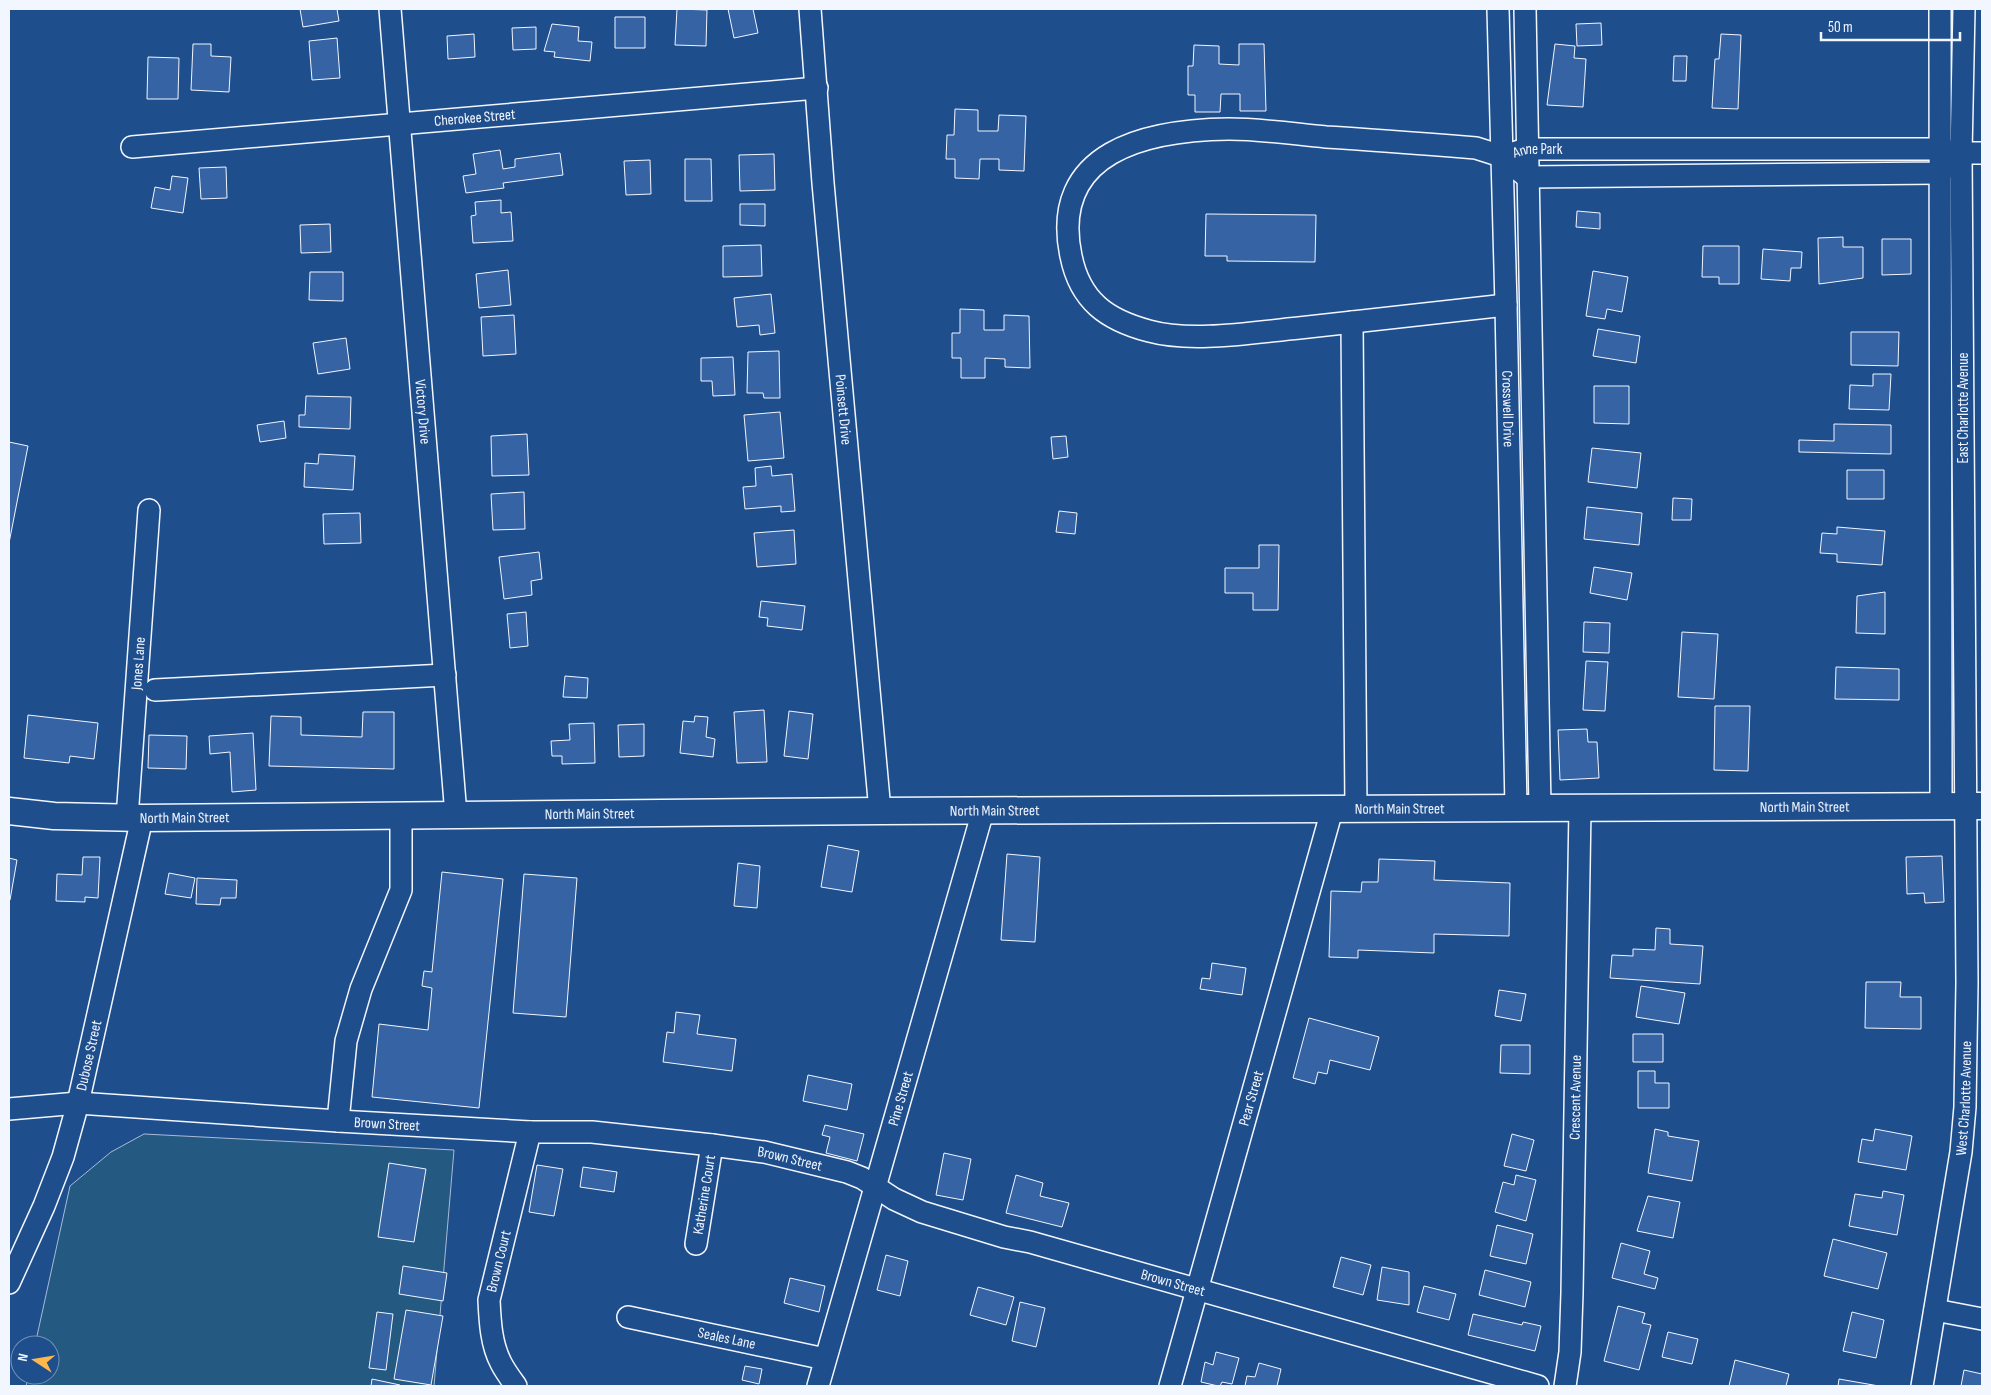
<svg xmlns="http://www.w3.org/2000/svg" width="1991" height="1395" viewBox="0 0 1991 1395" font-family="'Sofia Sans Condensed',sans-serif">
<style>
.green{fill:#245a82;stroke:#a8bbd7}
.building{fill:#3563a3;stroke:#f2f6ff}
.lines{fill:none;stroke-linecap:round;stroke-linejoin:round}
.minor-casing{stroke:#f2f6ff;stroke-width:24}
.major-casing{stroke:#f2f6ff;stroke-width:29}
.minor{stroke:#1f4e8c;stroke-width:21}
.major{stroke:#1f4e8c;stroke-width:26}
.labels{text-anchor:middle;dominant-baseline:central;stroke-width:4;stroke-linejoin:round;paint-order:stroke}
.street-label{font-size:15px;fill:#f2f6ff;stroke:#1f4e8c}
</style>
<rect width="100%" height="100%" fill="#1f4e8c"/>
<!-- green -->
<path class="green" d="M144,1134L454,1150L434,1386H26L29,1375H50V1345H35L70,1186L111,1152Z"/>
<!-- building -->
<path class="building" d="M300,9H337L339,21L303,27Z
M677,9L707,10L706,46L675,45Z
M728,9H753L758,33L734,38Z
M615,17H645V48H615Z
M1601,23L1602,45L1577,46L1576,24Z
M552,24L579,27L578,41L592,42L590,61L554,57L555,52L544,51Z
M536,27V49L513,50L512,28Z
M474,34L475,57L448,59L447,36Z
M1721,34L1741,35L1738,109L1712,108L1715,59H1719Z
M337,38L340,78L312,80L309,41Z
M193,44H211V56L231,57L229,92L191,90Z
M1239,44H1264L1266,111H1240V94H1221L1220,112H1195V95H1188V66H1193L1194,45L1219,46V64L1239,65Z
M1555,44L1575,46L1574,58L1586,59L1583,107L1547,105Z
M1674,56H1687L1686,81H1673Z
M148,57L179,58L178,99H147Z
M955,109L978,110V131H998L999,115L1026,116L1024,171L999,170V159H980L979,179L955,178V159H946L947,135H954Z
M500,150L503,169L515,167V159L560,153L563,175L503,183L504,188L466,193L463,176L476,174L473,154Z
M774,154L775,190L740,191L739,155Z
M685,159H711L712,201H685Z
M650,160L651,194L626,195L624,161Z
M226,167L227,198L201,199L199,168Z
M172,176L188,178L183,213L151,208L155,187L170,190Z
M501,200V213L511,212L513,241L473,243L471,216L476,215L475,202Z
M740,204H765V226L740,225Z
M1577,211L1600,213V229L1576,227Z
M1206,214L1316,215L1315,262L1227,261V256H1205Z
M330,224L331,252L301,253L300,225Z
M1843,237V247H1863V278L1819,284L1818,238Z
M1882,239H1911V274L1882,275Z
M761,245L762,276L723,277V246Z
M1703,246H1739V284H1719V277H1702Z
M1763,249L1802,252L1801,268H1791L1790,281L1761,279Z
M508,270L511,305L479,308L476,274Z
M1593,271L1628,277L1622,312L1607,309L1605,319L1586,316Z
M310,272H343V301L309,300Z
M771,294L775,333L760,335L759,325L737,327L734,298Z
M960,309L984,310V330H1004V315L1029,316L1030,368L1005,367V359L985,358V378H961V358H952V333H960Z
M514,315L516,354L483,356L481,317Z
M1598,329L1640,336L1636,363L1593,356Z
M1851,332H1899L1898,366L1851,365Z
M346,338L350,369L318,374L313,343Z
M779,351L780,398H764L763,393H747L748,352Z
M733,357L735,395L713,396L712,381H701V358Z
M1873,374H1891L1889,410L1849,409L1850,385L1873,386Z
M1594,386H1629V424L1594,423Z
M306,396L351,397L350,429L299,427V415H305Z
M780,412L784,458L748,461L744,415Z
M284,421L286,438L260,442L257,425Z
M1834,424L1891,425V454L1799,452V440L1834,441Z
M527,434L529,475L492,476L491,436Z
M1066,436L1068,457L1053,459L1051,437Z
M9,442L28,446L9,543Z
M1592,448L1641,453L1637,488L1588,482Z
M319,454L355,456L353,490L304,487L305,463L318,464Z
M771,466L772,476L792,474L795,511L781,512V506L745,509L743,487L756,486L755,468Z
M1847,470H1884V499H1847Z
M524,492L525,529L493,530L491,494Z
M1673,498L1692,499L1691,520H1672Z
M1587,507L1642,513L1639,545L1584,539Z
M1059,511L1077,513L1075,534L1056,532Z
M360,513L361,543L324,544L323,514Z
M1837,527L1885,531L1882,565L1837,562V554L1820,553L1822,533L1837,534Z
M794,530L796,564L757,567L754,533Z
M1259,545H1279L1278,610H1253V593H1225V568H1259Z
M539,552L542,579L531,581L532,595L504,599L499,557Z
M1594,567L1632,573L1627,600L1590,593Z
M1885,592V634L1856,633L1857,596Z
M761,601L805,606L802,630L767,626L768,618L759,617Z
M526,612L528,646L510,648L507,614Z
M1584,622L1610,623L1609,653L1583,652Z
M1682,632L1718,634L1714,699L1678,697Z
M1586,661L1608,662L1605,711L1583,710Z
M1836,667L1899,669V700L1835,699Z
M565,676L588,678L587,698L563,697Z
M1715,706H1750L1748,771L1714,770Z
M764,710L767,762L737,763L734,712Z
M789,711L813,714L808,759L784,756Z
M363,712H394V769L269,766L271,716L301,717V735L362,737Z
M28,715L98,723L94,759L70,756L69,763L24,758Z
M695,716L708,717L706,737L715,739L713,757L680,753L683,721L694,722Z
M594,723L595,763L562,764V756H552L551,741L570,740L569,724Z
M644,724V756L619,757L618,725Z
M1587,729L1588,742H1597L1599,778L1560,780L1558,730Z
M253,733L256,790L232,792L230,752L210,754L209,736Z
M149,735L187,736L186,769L148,768Z
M828,845L859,851L852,892L821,887Z
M1007,854L1040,857L1035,942L1001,940Z
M1942,856L1944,902L1925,903L1924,893L1907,894L1906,857Z
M83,857H100L98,898L85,897V902L56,901L57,874L82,875Z
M9,858L17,860L10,900H9Z
M1379,859L1435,861L1434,880L1510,883L1509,936L1434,934V953L1358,950V958L1329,957L1331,891L1361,892L1362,882H1378Z
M738,863L760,866L757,908L734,906Z
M442,872L503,879L479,1108L372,1097L379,1024L428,1030L432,988L422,986L424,971L432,972Z
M169,873L195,878L191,898L165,894Z
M524,874L577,878L566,1017L513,1013Z
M197,878L237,880L236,898H221L220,905L196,904Z
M1656,928L1670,929V944L1703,946L1700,984L1610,978L1612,955L1633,956V949L1655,950Z
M1212,963L1246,968L1242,995L1200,989L1202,978L1210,979Z
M1866,982H1901L1900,997H1921V1029L1865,1028Z
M1641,986L1685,993L1679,1024L1636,1017Z
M1499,990L1526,994L1521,1021L1495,1016Z
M676,1012L700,1015L697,1034L736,1039L732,1071L663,1062L667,1032L674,1033Z
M1309,1018L1379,1037L1370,1070L1330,1060L1327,1074L1318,1072L1315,1084L1293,1078Z
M1633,1034H1663V1062H1633Z
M1501,1045H1530V1074L1500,1073Z
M1638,1071H1655V1083H1669V1108H1638Z
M808,1075L852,1084L847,1110L803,1101Z
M825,1125L864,1134L857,1161L826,1153L830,1137L822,1135Z
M1655,1129L1668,1132V1136L1699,1141L1692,1181L1648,1173Z
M1875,1129L1912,1136L1906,1170L1858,1162L1862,1139L1873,1141Z
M1512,1134L1534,1140L1526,1171L1504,1166Z
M944,1153L971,1159L963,1200L936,1195Z
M389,1163L426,1169L414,1242L378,1237Z
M537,1165L563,1169L554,1216L529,1212Z
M583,1167L617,1172L614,1192L580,1187Z
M1016,1175L1043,1183L1040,1196L1069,1203L1062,1227L1006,1213Z
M1516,1175L1536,1180L1526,1221L1495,1212L1503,1182L1514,1185Z
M1883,1191L1904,1195L1897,1235L1849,1226L1855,1194L1882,1198Z
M1648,1196L1680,1202L1673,1238L1637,1231Z
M1497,1225L1533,1234L1526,1264L1490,1256Z
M1833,1239L1887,1253L1878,1289L1824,1276Z
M1621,1243L1650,1251L1644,1274L1658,1278L1655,1289L1612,1278Z
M886,1255L908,1261L900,1296L877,1290Z
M1341,1257L1371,1265L1363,1295L1333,1287Z
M403,1266L447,1273L443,1301L399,1294Z
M1382,1267L1409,1272V1305L1377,1300Z
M1485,1270L1531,1282L1525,1307L1479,1295Z
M790,1278L825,1286L819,1312L784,1303Z
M1424,1286L1456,1294L1449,1320L1417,1312Z
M978,1287L1014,1297L1006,1325L970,1315Z
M1020,1302L1045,1308L1036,1347L1012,1341Z
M1618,1306L1645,1313L1642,1323L1651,1325L1639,1370L1604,1361Z
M406,1310L443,1316L431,1385L394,1379Z
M377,1312L393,1314L386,1370L369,1368Z
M1852,1312L1884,1320L1876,1358L1843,1351Z
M1473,1314L1522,1325L1523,1322L1541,1326L1535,1351L1468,1335Z
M1668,1332L1698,1339L1692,1364L1662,1357Z
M1216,1352L1239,1358L1232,1384L1222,1382L1220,1386H1218L1201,1382L1205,1362L1213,1365Z
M1735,1360L1789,1374L1786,1386H1729Z
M1259,1363L1281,1369L1277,1386H1245L1247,1376L1255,1377Z
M745,1366L762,1369L759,1384L742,1380Z
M1964,1370L1982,1374V1386H1961Z
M372,1379L400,1385L399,1386H371Z
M1839,1379L1879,1386H1838Z"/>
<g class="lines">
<!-- minor casing -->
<g class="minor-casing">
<g id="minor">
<path id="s1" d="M390,9L456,815"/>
<path id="s2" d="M810,9L823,183L880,811"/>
<path id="s3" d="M1498,9L1506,305L1516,808"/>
<path d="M1525,9L1540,808"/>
<path d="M1940,9L1941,806"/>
<path id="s4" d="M132,147L817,88"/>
<path id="s5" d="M1513,153L1526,149H1940L1961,153H1982"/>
<path d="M1506,305C1437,313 1368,320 1299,328C1255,332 1192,343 1149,331C1107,320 1080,301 1071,256C1049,151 1147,130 1229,129C1261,129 1294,134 1326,137C1376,140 1426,144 1476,148L1501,156L1527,177L1940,173L1961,153"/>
<path d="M1352,322L1356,810"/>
<path d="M155,690L445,675"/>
<path id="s6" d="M127,818L149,510"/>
<path id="s7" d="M9,1109L78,1103L338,1121L530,1132H592L712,1145L764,1152L847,1172L862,1178L894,1199L922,1212L1004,1237L1030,1242L1538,1386"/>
<path d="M338,1121L346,1041L361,989L401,890V816"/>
<path id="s8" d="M696,1244L712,1145"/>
<path id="s9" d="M9,1283L44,1206L63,1157L78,1103L142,818"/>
<path d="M1935,1310L1982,1319"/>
<path id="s10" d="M628,1317L825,1359"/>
<path id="s11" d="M516,1386C511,1379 505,1371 501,1363C491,1344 490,1321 489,1300L530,1132"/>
<path id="s12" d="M818,1386L983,811"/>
<path id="s13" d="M1170,1386L1332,810"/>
<path id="s14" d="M1565,1386L1570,1352L1572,1293L1580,808"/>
<path id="s15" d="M1922,1386L1961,1152L1965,1107L1967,983L1961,153L1964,9"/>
</g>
</g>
<!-- major casing -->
<g class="major-casing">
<g id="major">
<path id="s16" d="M9,811L54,816L142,818L880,811L1982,806"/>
</g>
</g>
<!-- minor -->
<use href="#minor" class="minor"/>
<!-- major -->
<use href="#major" class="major"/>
</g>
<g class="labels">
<!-- street labels -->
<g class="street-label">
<text stroke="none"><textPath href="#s4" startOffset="344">Cherokee Street</textPath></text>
<text stroke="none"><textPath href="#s5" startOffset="25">Anne Park</textPath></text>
<text stroke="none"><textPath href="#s3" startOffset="400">Crosswell Drive</textPath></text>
<text transform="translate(1963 408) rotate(-90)">East Charlotte Avenue</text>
<text stroke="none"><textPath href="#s2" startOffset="402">Poinsett Drive</textPath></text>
<text stroke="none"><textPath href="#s1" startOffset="404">Victory Drive</textPath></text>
<text stroke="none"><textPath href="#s6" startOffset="155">Jones Lane</textPath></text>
<text stroke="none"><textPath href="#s16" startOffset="1796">North Main Street</textPath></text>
<text stroke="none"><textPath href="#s16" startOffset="1391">North Main Street</textPath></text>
<text stroke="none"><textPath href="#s16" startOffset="986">North Main Street</textPath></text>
<text stroke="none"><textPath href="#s16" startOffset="581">North Main Street</textPath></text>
<text stroke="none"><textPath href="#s16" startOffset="176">North Main Street</textPath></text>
<text stroke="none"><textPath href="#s9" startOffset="242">Dubose Street</textPath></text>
<text stroke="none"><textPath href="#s14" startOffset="289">Crescent Avenue</textPath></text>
<text stroke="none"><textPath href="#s12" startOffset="299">Pine Street</textPath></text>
<text stroke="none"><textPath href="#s13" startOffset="299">Pear Street</textPath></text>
<text stroke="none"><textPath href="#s15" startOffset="291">West Charlotte Avenue</textPath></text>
<text stroke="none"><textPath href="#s7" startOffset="379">Brown Street</textPath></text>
<text stroke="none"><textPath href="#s7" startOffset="784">Brown Street</textPath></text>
<text stroke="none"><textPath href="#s8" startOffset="50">Katherine Court</textPath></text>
<text stroke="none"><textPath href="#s11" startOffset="132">Brown Court</textPath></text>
<text stroke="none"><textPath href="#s7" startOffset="1189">Brown Street</textPath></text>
<text stroke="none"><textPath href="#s10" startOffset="101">Seales Lane</textPath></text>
</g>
</g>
<!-- border -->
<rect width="1991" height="1395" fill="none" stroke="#f2f6ff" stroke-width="20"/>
<!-- north arrow -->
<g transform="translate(35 1360) rotate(282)"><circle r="24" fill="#1f4e8c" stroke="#7391ba"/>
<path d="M0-4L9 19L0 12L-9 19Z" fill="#ffb74d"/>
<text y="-8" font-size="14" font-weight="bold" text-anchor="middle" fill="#f2f6ff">N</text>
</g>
<!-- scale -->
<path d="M1821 32v8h139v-8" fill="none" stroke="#f2f6ff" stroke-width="2.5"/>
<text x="1828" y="32" font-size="15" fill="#f2f6ff" stroke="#1f4e8c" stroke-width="4" paint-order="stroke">50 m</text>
</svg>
